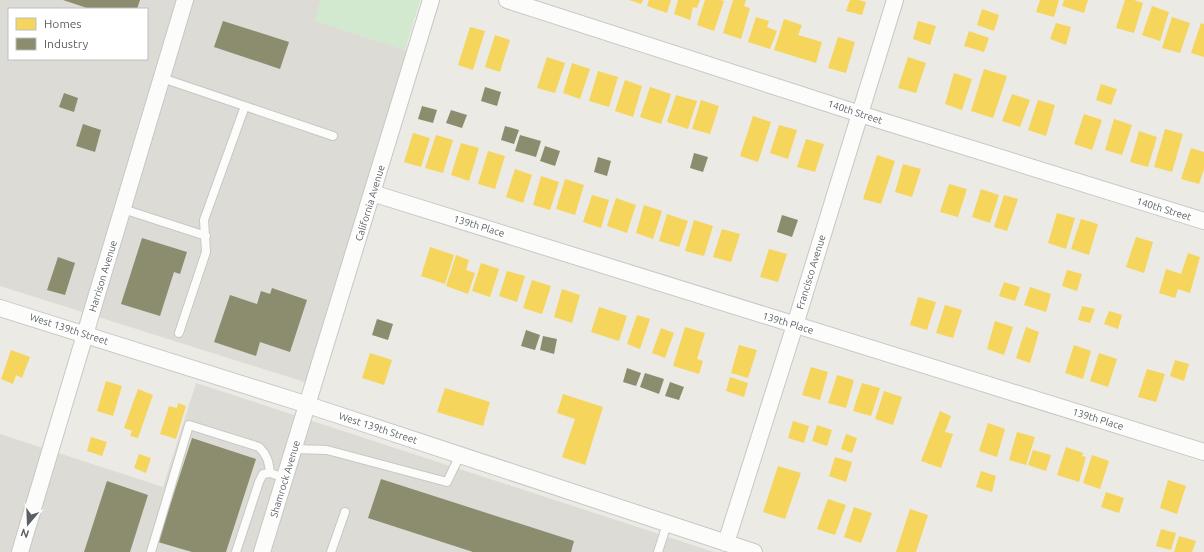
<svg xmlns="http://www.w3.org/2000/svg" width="1204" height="552" viewBox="0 0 1204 552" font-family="Ubuntu,sans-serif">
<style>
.industrial{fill:#dcdbd6;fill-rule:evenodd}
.green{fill:#d2e8cf}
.homes{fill:#f6d55c}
.industry{fill:#8c8c6e}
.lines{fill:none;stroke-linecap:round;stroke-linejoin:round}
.service-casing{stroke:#c7c7c6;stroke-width:10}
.minor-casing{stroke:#c7c7c6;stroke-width:18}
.service{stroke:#fcfcfb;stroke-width:8}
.minor{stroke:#fcfcfb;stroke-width:16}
.labels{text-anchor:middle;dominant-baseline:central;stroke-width:4;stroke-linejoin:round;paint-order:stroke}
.street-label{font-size:10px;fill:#5a5f64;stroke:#fff}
</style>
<rect width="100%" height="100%" fill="#ebeae5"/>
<!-- industrial -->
<path class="industrial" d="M0,0H321L315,21L415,53L314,385L0,286ZM9,9H147V59H9Z
M196,383L714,552H0V434L163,487Z"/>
<!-- green -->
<path class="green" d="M321,0H420L405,50L315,21Z"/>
<!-- homes -->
<path class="homes" d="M629,0H643L641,4Z
M649,0H671L667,13L647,6Z
M678,0H700L697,8L693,7L690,20L674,14Z
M705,0H720L724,1L714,31L697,25Z
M733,0H746L744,6L750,8L741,39L723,33Z
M850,0H859L866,2L862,15L846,11Z
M1040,0H1059L1054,17L1036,12Z
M1064,0H1088L1084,13L1062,6Z
M1125,0H1134L1143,3L1134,33L1116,28Z
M1152,6L1169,12L1160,41L1142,35Z
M982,9L999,15L994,31L977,25Z
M756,17L769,21L767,27L777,31L770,49L748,42Z
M1172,17L1190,23L1180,53L1162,48Z
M784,19L802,25L798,35L822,42L816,63L774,50Z
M918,21L936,26L930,45L913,39Z
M1056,23L1071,27L1066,45L1050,39Z
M1201,23L1204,24V57L1191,53Z
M470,27L485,31L473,70L458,65Z
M969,31L989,38L984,52L964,46Z
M495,35L510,40L500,72L485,67Z
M838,37L855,42L846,73L828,68Z
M547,57L565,63L555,93L537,88Z
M908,57L926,63L916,93L898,88Z
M572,63L590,69L580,99L563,93Z
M984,69L1007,76L993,118L971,111Z
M598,71L618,77L609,107L589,101Z
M954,73L972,79L962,110L945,104Z
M625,80L642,86L633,117L615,111Z
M1101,84L1117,89L1111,105L1096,100Z
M650,87L671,94L661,124L640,117Z
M1012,94L1030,100L1020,127L1002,121Z
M676,95L697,101L688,129L667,122Z
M701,100L719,106L710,134L692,129Z
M1038,100L1055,105L1046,136L1028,130Z
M1084,114L1102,120L1092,150L1074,144Z
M753,116L771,122L758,162L740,156Z
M1114,119L1132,125L1122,155L1105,150Z
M779,125L797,130L788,159L770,153Z
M1165,129L1183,134L1172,172L1154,167Z
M1139,131L1157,137L1148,167L1130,162Z
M413,133L430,138L421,167L404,162Z
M436,135L453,140L443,173L425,168Z
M806,139L824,144L815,172L797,167Z
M461,143L479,148L469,181L451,175Z
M1191,148L1204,152V169L1199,184L1181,179Z
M488,151L505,156L495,189L478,184Z
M877,155L895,161L881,204L863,199Z
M903,164L921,169L912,197L895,192Z
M515,169L532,175L523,203L506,197Z
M541,176L559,182L550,210L533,205Z
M565,179L584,185L575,215L556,209Z
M949,184L967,189L958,217L940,212Z
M981,189L999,195L990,223L972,217Z
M592,195L609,200L601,228L583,222Z
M1004,195L1018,199L1007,231L994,227Z
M616,198L636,205L627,233L607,226Z
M644,205L662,211L653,239L636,233Z
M1057,213L1075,218L1066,249L1048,243Z
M667,214L688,221L679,247L659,241Z
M1081,219L1098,224L1089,255L1071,249Z
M694,220L713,226L704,256L685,251Z
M722,229L740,234L731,262L713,257Z
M1136,237L1153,242L1144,273L1126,267Z
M430,247L454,255L445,284L421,276Z
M769,249L787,254L778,282L760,277Z
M1188,253L1200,257L1190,293L1178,289L1175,298L1159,293L1166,269L1181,274Z
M456,255L469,260L466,270L475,273L468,294L446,286Z
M481,263L499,269L490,297L472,291Z
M1067,270L1082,274L1077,291L1062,286Z
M507,271L525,276L517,302L499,296Z
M532,280L551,286L542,314L523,308Z
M1004,282L1020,287L1015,301L999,296Z
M1030,287L1051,294L1046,312L1024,305Z
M562,289L580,295L572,323L554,317Z
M918,297L936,302L927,330L910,325Z
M945,305L962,310L953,338L936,333Z
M1082,306L1095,309L1090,323L1078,320Z
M599,307L627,316L619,341L591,332Z
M1109,311L1122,315L1118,329L1104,324Z
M637,315L650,319L640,349L627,344Z
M995,321L1013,327L1004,355L987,349Z
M685,327L705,333L697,359L703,361L699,374L673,366Z
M1026,327L1039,332L1030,363L1016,358Z
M661,328L674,333L665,358L652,353Z
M739,345L757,350L748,378L731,373Z
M1074,345L1091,351L1083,379L1065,373Z
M11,350L30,357L22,378L16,375L13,384L1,379Z
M370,353L392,360L384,385L362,378Z
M1099,353L1117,359L1108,387L1090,381Z
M1175,360L1189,364L1184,381L1170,376Z
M811,367L828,372L820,400L802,395Z
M1147,369L1165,374L1156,402L1138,397Z
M837,375L854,380L846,408L828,403Z
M730,377L748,383L744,397L726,391Z
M106,381L122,386L113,416L97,411Z
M862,383L880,388L871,416L853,411Z
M445,388L490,402L483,426L437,412Z
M138,389L153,395L138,438L130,436L132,431L124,428Z
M884,391L902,397L893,425L875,419Z
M563,394L603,407L585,465L562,457L575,419L557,413Z
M178,403L186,406L176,439L160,434L169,406L177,408Z
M940,411L951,416L945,432L953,434L941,468L921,461Z
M793,421L809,426L804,443L788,438Z
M988,423L1005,429L997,457L979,451Z
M817,425L832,430L827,446L812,441Z
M1017,432L1035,437L1026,465L1009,460Z
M846,434L857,438L852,453L841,449Z
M91,437L107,442L102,456L87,451Z
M1066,447L1083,453L1082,456L1086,457L1079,482L1057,475Z
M1033,450L1051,455L1046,471L1028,465Z
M139,454L151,458L146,473L134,468Z
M1092,455L1109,461L1100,489L1083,483Z
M835,457L852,462L846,482L829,476Z
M778,466L801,473L785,519L763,512Z
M981,471L996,476L992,492L976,487Z
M1168,480L1186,486L1177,514L1160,508Z
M1106,492L1124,498L1119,513L1101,507Z
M828,499L846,505L835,535L817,529Z
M854,507L872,513L861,543L844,537Z
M910,509L928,515L916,552H896Z
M1161,529L1176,533L1171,550L1156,546Z
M1179,536L1196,541L1192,552H1174Z"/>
<!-- industry -->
<path class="industry" d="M63,0H140L137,9H90Z
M223,21L289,42L280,69L214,47Z
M485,87L501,92L497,106L481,101Z
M64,93L78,98L74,112L59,107Z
M422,106L437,110L433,123L418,119Z
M451,110L467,115L462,128L446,123Z
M83,124L101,130L95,152L76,146Z
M505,126L519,130L514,144L501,140Z
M520,135L541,141L536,157L515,151Z
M545,146L560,151L555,166L540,161Z
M694,153L708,157L703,172L690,168Z
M598,157L611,161L607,176L594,172Z
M782,215L798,220L792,237L777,232Z
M142,238L187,252L180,274L174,272L160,316L121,304Z
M58,257L75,263L65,295L47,290Z
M272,288L307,300L290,352L260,342L256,356L214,342L230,295L257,304L261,291L270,294Z
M377,319L393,324L388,340L372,335Z
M526,330L540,335L535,350L521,346Z
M543,336L557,339L554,354L540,350Z
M627,368L641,373L636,386L623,382Z
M645,373L664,379L659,394L640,387Z
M670,382L684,387L679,400L665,396Z
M192,438L256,459L226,552H192L158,542Z
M381,479L574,541L571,552H473L368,518Z
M107,481L148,495L130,552H84Z"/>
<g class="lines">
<!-- service casing -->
<g class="service-casing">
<path id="service" d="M162,78L333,136
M123,209L206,236
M179,333L206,252L204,220L245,106
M294,449L327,450L447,482L460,455
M151,552L189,425L259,447C267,455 269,462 270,473
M236,552L259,482L263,474L270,473L285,478
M331,552L345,512
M658,552L667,524"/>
</g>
<!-- minor casing -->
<g class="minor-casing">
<path id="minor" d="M507,0L879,120L1204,221
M372,193L1204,452
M0,308L308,405L754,552
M726,543L795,325L895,0
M20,552L185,0
M262,552L431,0"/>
</g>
<!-- service -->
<use href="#service" class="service"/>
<!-- minor -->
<use href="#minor" class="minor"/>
</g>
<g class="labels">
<!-- street labels -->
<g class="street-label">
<text transform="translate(855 112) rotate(18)">140th Street</text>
<text transform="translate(370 203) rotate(-73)">California Avenue</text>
<text transform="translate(1164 209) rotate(17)">140th Street</text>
<text transform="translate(479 226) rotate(17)">139th Place</text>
<text transform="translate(811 272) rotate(-73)">Francisco Avenue</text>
<text transform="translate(103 276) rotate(-73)">Harrison Avenue</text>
<text transform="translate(788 323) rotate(17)">139th Place</text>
<text transform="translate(69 329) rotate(18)">West 139th Street</text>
<text transform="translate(1098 419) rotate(17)">139th Place</text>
<text transform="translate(378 428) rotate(18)">West 139th Street</text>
<text transform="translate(285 479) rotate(-73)">Shamrock Avenue</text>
</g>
</g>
<!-- legend -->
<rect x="8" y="8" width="140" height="52" fill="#ffffff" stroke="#bdbfc1"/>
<rect x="16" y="18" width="20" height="12" fill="#f6d55c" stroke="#bdbfc1"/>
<text x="44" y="28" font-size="12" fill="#5a5f64">Homes</text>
<rect x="16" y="38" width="20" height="12" fill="#8c8c6e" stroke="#bdbfc1"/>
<text x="44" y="48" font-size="12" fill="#5a5f64">Industry</text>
<!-- north arrow -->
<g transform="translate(28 524) rotate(199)" stroke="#ffffff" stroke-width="3" paint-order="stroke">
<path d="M0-3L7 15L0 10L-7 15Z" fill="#5a5f64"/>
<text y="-6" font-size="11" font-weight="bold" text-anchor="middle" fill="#5a5f64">N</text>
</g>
</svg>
